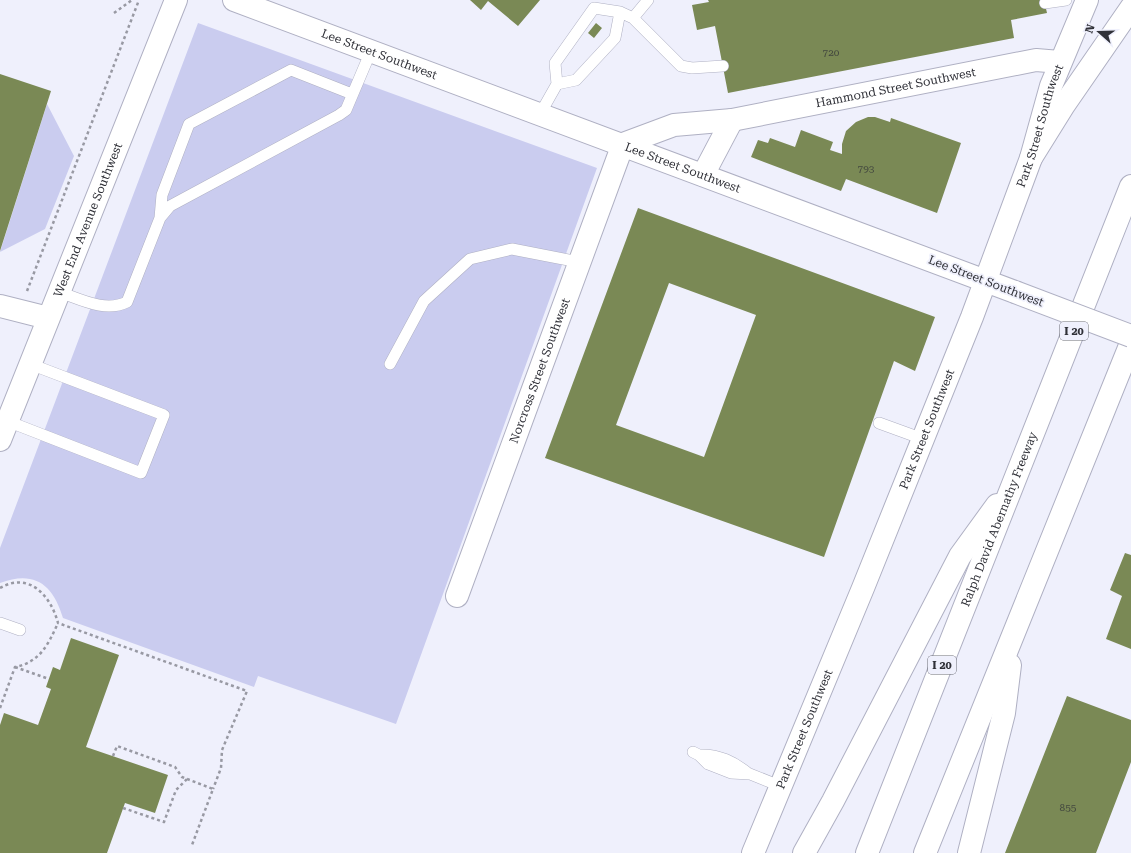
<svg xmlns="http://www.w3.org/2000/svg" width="1131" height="853" viewBox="0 0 1131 853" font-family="'Roboto Serif',serif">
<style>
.green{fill:#caccef}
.building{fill:#7a8955;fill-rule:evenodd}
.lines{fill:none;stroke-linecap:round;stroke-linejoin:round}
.lane-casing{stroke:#afb0c3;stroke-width:12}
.street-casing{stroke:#afb0c3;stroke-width:24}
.secondary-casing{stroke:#afb0c3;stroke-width:24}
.highway-casing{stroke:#afb0c3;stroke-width:24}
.path{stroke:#9899a3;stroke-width:2.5;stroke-dasharray:3 3;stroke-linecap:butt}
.lane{stroke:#fff;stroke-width:11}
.street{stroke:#fff;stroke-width:22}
.secondary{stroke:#fff;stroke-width:22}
.highway{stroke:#fff;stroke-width:22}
.secondary-bridge-casing{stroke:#afb0c3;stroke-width:24;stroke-linecap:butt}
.secondary-bridge{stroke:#fff;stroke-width:22}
.labels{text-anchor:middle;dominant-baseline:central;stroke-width:3.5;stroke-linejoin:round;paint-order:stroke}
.number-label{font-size:10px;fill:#42473f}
.shield{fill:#eff0fc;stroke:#696a73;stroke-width:1}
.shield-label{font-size:11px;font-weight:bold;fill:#303138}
.street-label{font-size:12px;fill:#303138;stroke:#eff0fc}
</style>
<rect width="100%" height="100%" fill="#eff0fc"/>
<!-- green -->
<path class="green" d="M198,23L597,168L396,724L258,676L254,687L63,618C53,584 34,570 0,583V548Z
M47,104L74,156L45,229L0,252Z"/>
<!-- building -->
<path class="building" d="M470,0H540L518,26L488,1L481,10Z
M708,0H1044L1047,13L1011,20L1014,38L728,93L715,26L697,30L692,5L709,2Z
M596,23L602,28L594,38L588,33Z
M0,74L51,91L0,251Z
M868,117H875L890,122L891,118L961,143L937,213L846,179L841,191L751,157L758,140L768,143L770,138L795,147L801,130L833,142L830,150L842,154V144L846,131L856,122Z
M638,208L935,317L915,371L894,361L824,557L545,458ZM669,283L756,315L704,457L616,425Z
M1125,553L1131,555V649L1106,639L1122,596L1110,590Z
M71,638L119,655L86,747L168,775L155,813L125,803L107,853H0V725L4,713L38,725L51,689L46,687L53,667L60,670Z
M1067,696L1131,720V762L1096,853H1005Z"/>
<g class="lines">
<!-- lane casing -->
<g class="lane-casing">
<path id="lane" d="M1045,3L1066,0
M633,18L648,0
M557,84L576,80L615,38L620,12
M540,114L557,84L555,63L594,8L620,12L633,18L681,66L692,68L723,66
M160,218L170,206L339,115L346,110L371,51
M59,292C80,299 105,313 127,302L160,218L162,195L189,124L291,70L352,94
M390,364L424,301L470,259L512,249L579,262
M7,421L141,473L164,415L30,364
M879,423L923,439
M0,623L20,630
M693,752L699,755L708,764L731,773L750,774L780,786
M699,755C719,754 734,762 749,774"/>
</g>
<!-- street casing -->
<g class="street-casing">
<g id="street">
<path d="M703,175L732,120"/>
<path d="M0,306L48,318"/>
<path id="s1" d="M0,440L176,0"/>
<path id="s2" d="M457,596L623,144L674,125L732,120L1036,60L1060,62"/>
</g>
</g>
<!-- secondary casing -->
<g class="secondary-casing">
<g id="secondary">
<path id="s3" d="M234,0L1015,292"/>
<path id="s4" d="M753,853L863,588L972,317L1031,158L1051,86L1087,0"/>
</g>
</g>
<!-- highway casing -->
<g class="highway-casing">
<g id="highway">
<path d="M1031,158L1064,105L1131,8"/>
<path d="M804,853L833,801L960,556L997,505"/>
<path id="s5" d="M867,853L1131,186"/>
<path d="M925,853L1131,343"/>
<path d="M969,853L1004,713L1010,665"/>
</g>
</g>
<!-- path -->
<path class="path" d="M114,13L132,0
M27,291L139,0
M0,588C29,571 51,596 58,623L247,691L222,750L221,768L213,789
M15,667L49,679
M0,708L15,667C40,662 48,645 58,623
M113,756L117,746L175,767L182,777L213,789L192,845
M123,808L164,822L176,790L187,779"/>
<!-- lane -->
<use href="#lane" class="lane"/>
<!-- street -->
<use href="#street" class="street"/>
<!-- secondary -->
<use href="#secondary" class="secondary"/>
<!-- highway -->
<use href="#highway" class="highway"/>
<!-- secondary-bridge casing -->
<g class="secondary-bridge-casing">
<path id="secondary-bridge" d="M1015,292L1131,336"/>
</g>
<!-- secondary-bridge -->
<use href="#secondary-bridge" class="secondary-bridge"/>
</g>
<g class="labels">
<!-- number labels -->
<g class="number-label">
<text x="831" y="52">720</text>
<text x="866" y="168">793</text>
<text x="1068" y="807">855</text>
</g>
<!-- shield labels -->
<g class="shield">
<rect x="1060" y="322" width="28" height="18" rx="3"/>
<rect x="928" y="656" width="28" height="18" rx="3"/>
</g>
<g class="shield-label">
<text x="1074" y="331">I 20</text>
<text x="942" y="665">I 20</text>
</g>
<!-- street labels -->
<g class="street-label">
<text stroke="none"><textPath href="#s3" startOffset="155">Lee Street Southwest</textPath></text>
<text stroke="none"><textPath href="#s2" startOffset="761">Hammond Street Southwest</textPath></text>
<text stroke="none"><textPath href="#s4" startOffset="782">Park Street Southwest</textPath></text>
<text stroke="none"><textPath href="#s3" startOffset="479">Lee Street Southwest</textPath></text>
<text stroke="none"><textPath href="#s1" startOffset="237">West End Avenue Southwest</textPath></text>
<text transform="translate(986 281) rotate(21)">Lee Street Southwest</text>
<text stroke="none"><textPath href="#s2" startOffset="240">Norcross Street Southwest</textPath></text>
<text stroke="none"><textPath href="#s4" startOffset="458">Park Street Southwest</textPath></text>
<text stroke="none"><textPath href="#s5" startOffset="359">Ralph David Abernathy Freeway</textPath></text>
<text stroke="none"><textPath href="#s4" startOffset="134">Park Street Southwest</textPath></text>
</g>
</g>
<!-- north arrow -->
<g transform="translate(1099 32) rotate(290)" stroke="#eff0fc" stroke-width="3" paint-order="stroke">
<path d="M0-3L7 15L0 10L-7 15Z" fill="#303138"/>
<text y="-6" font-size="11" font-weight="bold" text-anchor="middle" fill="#303138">N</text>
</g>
</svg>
